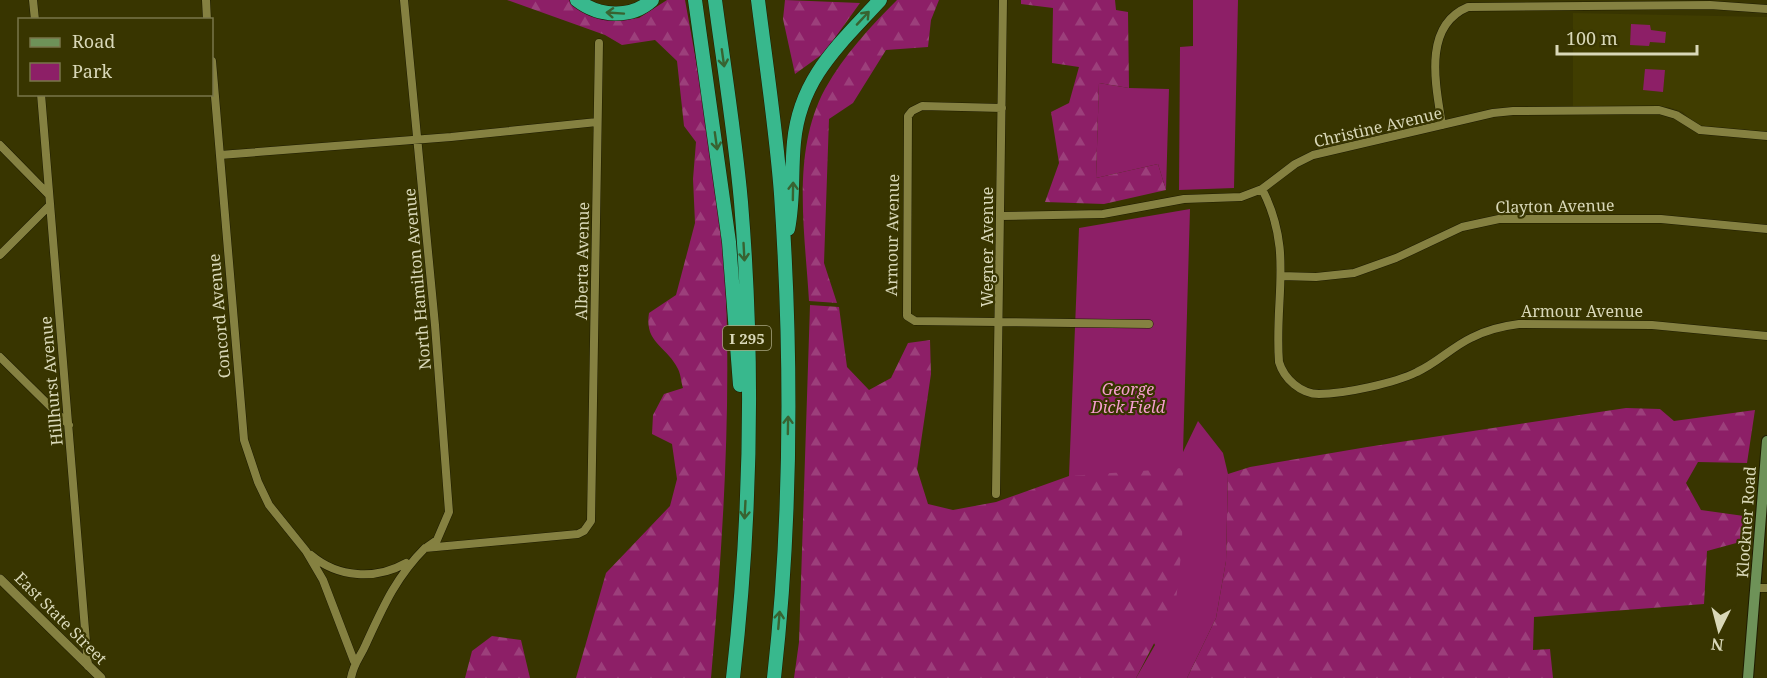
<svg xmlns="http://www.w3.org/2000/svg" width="1767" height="678" viewBox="0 0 1767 678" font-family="'Noto Serif',serif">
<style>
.built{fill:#403d00}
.green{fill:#8d1f67}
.forest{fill:url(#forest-firs)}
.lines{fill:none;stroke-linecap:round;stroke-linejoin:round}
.minor-casing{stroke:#1e1c00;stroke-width:9}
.tertiary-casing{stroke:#1e1c00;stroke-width:10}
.secondary-casing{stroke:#1e1c00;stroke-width:12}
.motorway-casing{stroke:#1e1c00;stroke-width:15}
.minor{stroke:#858141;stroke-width:8}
.tertiary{stroke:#858141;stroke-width:9}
.secondary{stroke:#6e9258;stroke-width:10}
.motorway{stroke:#38b88d;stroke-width:14}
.oneway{stroke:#386331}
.labels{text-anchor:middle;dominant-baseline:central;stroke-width:4.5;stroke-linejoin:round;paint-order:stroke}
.shield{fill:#383500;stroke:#a9a781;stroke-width:1.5}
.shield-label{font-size:15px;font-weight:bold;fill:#d9d8b8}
.street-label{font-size:16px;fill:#d9d8b8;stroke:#383500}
.park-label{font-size:16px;font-style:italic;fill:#f69ece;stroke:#383500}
</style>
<defs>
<pattern id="forest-firs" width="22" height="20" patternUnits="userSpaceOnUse" patternTransform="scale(1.5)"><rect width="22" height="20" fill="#8d1f67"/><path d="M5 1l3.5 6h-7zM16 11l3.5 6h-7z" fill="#9c3f7b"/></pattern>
</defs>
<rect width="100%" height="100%" fill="#383500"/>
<!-- built -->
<path class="built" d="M1573,13L1767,17V132L1704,127L1695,124L1683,112L1668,107H1573Z"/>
<!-- green -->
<path class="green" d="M1193,0H1238L1234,188L1179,190L1180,47L1193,46Z
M1631,24L1650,25L1651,30L1666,32L1665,43L1650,42L1649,46L1630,45Z
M1645,69L1665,70L1663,92L1643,90Z
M1099,83L1129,88L1169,89L1166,190L1158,164L1096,178Z
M1190,209L1183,452L1198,421L1223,453L1228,474L1226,561L1216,618L1187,678H1136L1155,645L1069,476L1079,228Z"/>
<!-- forest -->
<path class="forest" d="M507,0H569L585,11L613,21L639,18L667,0H685C705,110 726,221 727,333C729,448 721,563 711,678H576L606,573L670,506L677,479L672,444L652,434L653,415L664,394L683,388C681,382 681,375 678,369C667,346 644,343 649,313L676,295L695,223L693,179L696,142L684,126L677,61L655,40L622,45L605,35Z
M785,0L860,3L824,53L795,74L783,19Z
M897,0H939L931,20L928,47L886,50L853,103L829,119L824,263L837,303L809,301C805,232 791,152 825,89C844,55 870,27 897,0Z
M1021,0H1115L1116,10L1128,12L1129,88L1099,83L1096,178L1158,164L1166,190L1104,204L1045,202L1059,163L1051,112L1069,103L1079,67L1052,63L1053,8L1021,4Z
M810,305L839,307L847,367L869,390L891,378L908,343L930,340L931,374L917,469L928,504L953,510L996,502L1069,476L1183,468L1182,545L1176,601L1136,678H794L799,642Z
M1626,408L1660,409L1674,421L1755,410L1747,463L1698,462L1686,483L1701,510L1744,516L1740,542L1707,551L1704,604L1534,617L1533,650L1550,649L1553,678H1187L1216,618L1226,561L1228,474L1250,467L1367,447Z
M492,636L521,640L530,678H465L472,651Z"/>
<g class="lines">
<!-- minor casing -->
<g class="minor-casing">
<path id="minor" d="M33,0L35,20
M206,0L207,20
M404,0L435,325L449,512L437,540L427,547
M212,61L244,440L258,482L269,505L306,551L323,580L354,661
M41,94L88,666
M1002,108L922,106L912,111L908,116L907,316L915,321L1149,324
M1442,125C1436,86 1422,26 1468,7L1710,5L1767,9
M0,145L49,195
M220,155L451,137L597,122
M1262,189C1294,251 1274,297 1279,362C1284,379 1301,394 1319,394C1344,394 1395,383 1417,372C1437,363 1452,347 1471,338C1486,330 1503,326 1519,324L1652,325L1767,336
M1001,216L1103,214L1184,199L1241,197L1262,189L1295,164L1313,155L1493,113L1513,111L1659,110L1676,115L1700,130L1767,136
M0,255L50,205
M1281,276L1316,277L1354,273L1396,258L1462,227L1499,219H1661L1767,229
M0,357L69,425
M996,494L1003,0
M311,555C338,578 376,580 406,563
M1755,588H1767
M351,678C354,662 360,658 366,644C383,607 396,577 425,548L578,534L584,531L591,521L599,43"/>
</g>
<!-- tertiary casing -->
<g class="tertiary-casing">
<path id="tertiary" d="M0,579L101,678"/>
</g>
<!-- secondary casing -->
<g class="secondary-casing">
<path id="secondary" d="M1748,678L1767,441"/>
</g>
<!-- motorway casing -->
<g class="motorway-casing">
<path id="motorway" d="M577,0C599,17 631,19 652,0
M695,0L729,242L740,385
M715,0C724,67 735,135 741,202C754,360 751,521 733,678
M758,0C766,64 776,129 781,194C792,355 792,517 774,678
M788,229C794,200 791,172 794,142C800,78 839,45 880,0"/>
</g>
<!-- minor -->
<use href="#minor" class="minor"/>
<!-- tertiary -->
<use href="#tertiary" class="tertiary"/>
<!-- secondary -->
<use href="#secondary" class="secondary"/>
<!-- motorway -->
<use href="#motorway" class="motorway"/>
</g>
<!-- one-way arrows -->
<defs><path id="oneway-shaft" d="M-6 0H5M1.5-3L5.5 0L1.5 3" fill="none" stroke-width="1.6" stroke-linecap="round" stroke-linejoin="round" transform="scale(1.5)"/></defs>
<g class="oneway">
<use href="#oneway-shaft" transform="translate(615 13) rotate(-176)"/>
<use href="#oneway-shaft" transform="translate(863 18) rotate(-47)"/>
<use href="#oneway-shaft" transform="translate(723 58) rotate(82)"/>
<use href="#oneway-shaft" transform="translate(716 141) rotate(82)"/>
<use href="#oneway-shaft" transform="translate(793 191) rotate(-89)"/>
<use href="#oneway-shaft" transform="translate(744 252) rotate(87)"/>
<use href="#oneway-shaft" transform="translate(788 425) rotate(-89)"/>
<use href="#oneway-shaft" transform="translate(745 510) rotate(93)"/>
<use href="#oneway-shaft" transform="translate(779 620) rotate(-85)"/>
</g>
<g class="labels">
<!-- shield labels -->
<rect class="shield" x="723" y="326" width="48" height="24" rx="4.5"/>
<g class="shield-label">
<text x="747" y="338">I 295</text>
</g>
<!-- street labels -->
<g class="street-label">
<text transform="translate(1378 127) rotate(-13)">Christine Avenue</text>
<text transform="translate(1555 206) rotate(-1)">Clayton Avenue</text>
<text transform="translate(892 235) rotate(-89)">Armour Avenue</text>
<text transform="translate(987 247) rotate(-90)">Wegner Avenue</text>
<text transform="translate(582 261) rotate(-89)">Alberta Avenue</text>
<text transform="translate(417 279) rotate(-95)">North Hamilton Avenue</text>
<text x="1582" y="311">Armour Avenue</text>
<text transform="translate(219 316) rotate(-95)">Concord Avenue</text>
<text transform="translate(51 381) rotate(-95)">Hillhurst Avenue</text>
<text transform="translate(1746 522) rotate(-86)">Klockner Road</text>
<text transform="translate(61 618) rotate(45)">East State Street</text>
</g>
<!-- park labels -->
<g class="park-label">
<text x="1128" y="389">George<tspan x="1128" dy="18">Dick Field</tspan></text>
</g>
</g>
<!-- legend -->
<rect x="18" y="18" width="195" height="78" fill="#383500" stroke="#78764a" stroke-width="1.5"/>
<rect x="30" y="38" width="30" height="9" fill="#6e9258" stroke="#78764a" stroke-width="1.5"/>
<text x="72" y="48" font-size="18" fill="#d9d8b8">Road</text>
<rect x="30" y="63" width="30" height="18" fill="#8d1f67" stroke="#78764a" stroke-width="1.5"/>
<text x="72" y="78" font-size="18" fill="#d9d8b8">Park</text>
<!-- north arrow -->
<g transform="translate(1719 630) rotate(186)" stroke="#383500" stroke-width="4.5" paint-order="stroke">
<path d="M0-4.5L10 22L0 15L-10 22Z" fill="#d9d8b8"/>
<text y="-9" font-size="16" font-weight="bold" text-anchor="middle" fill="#d9d8b8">N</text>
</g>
<!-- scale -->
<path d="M1557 45v9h140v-9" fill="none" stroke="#d9d8b8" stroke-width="3"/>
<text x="1566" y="45" font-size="18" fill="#d9d8b8" stroke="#383500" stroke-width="4.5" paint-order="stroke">100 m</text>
</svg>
